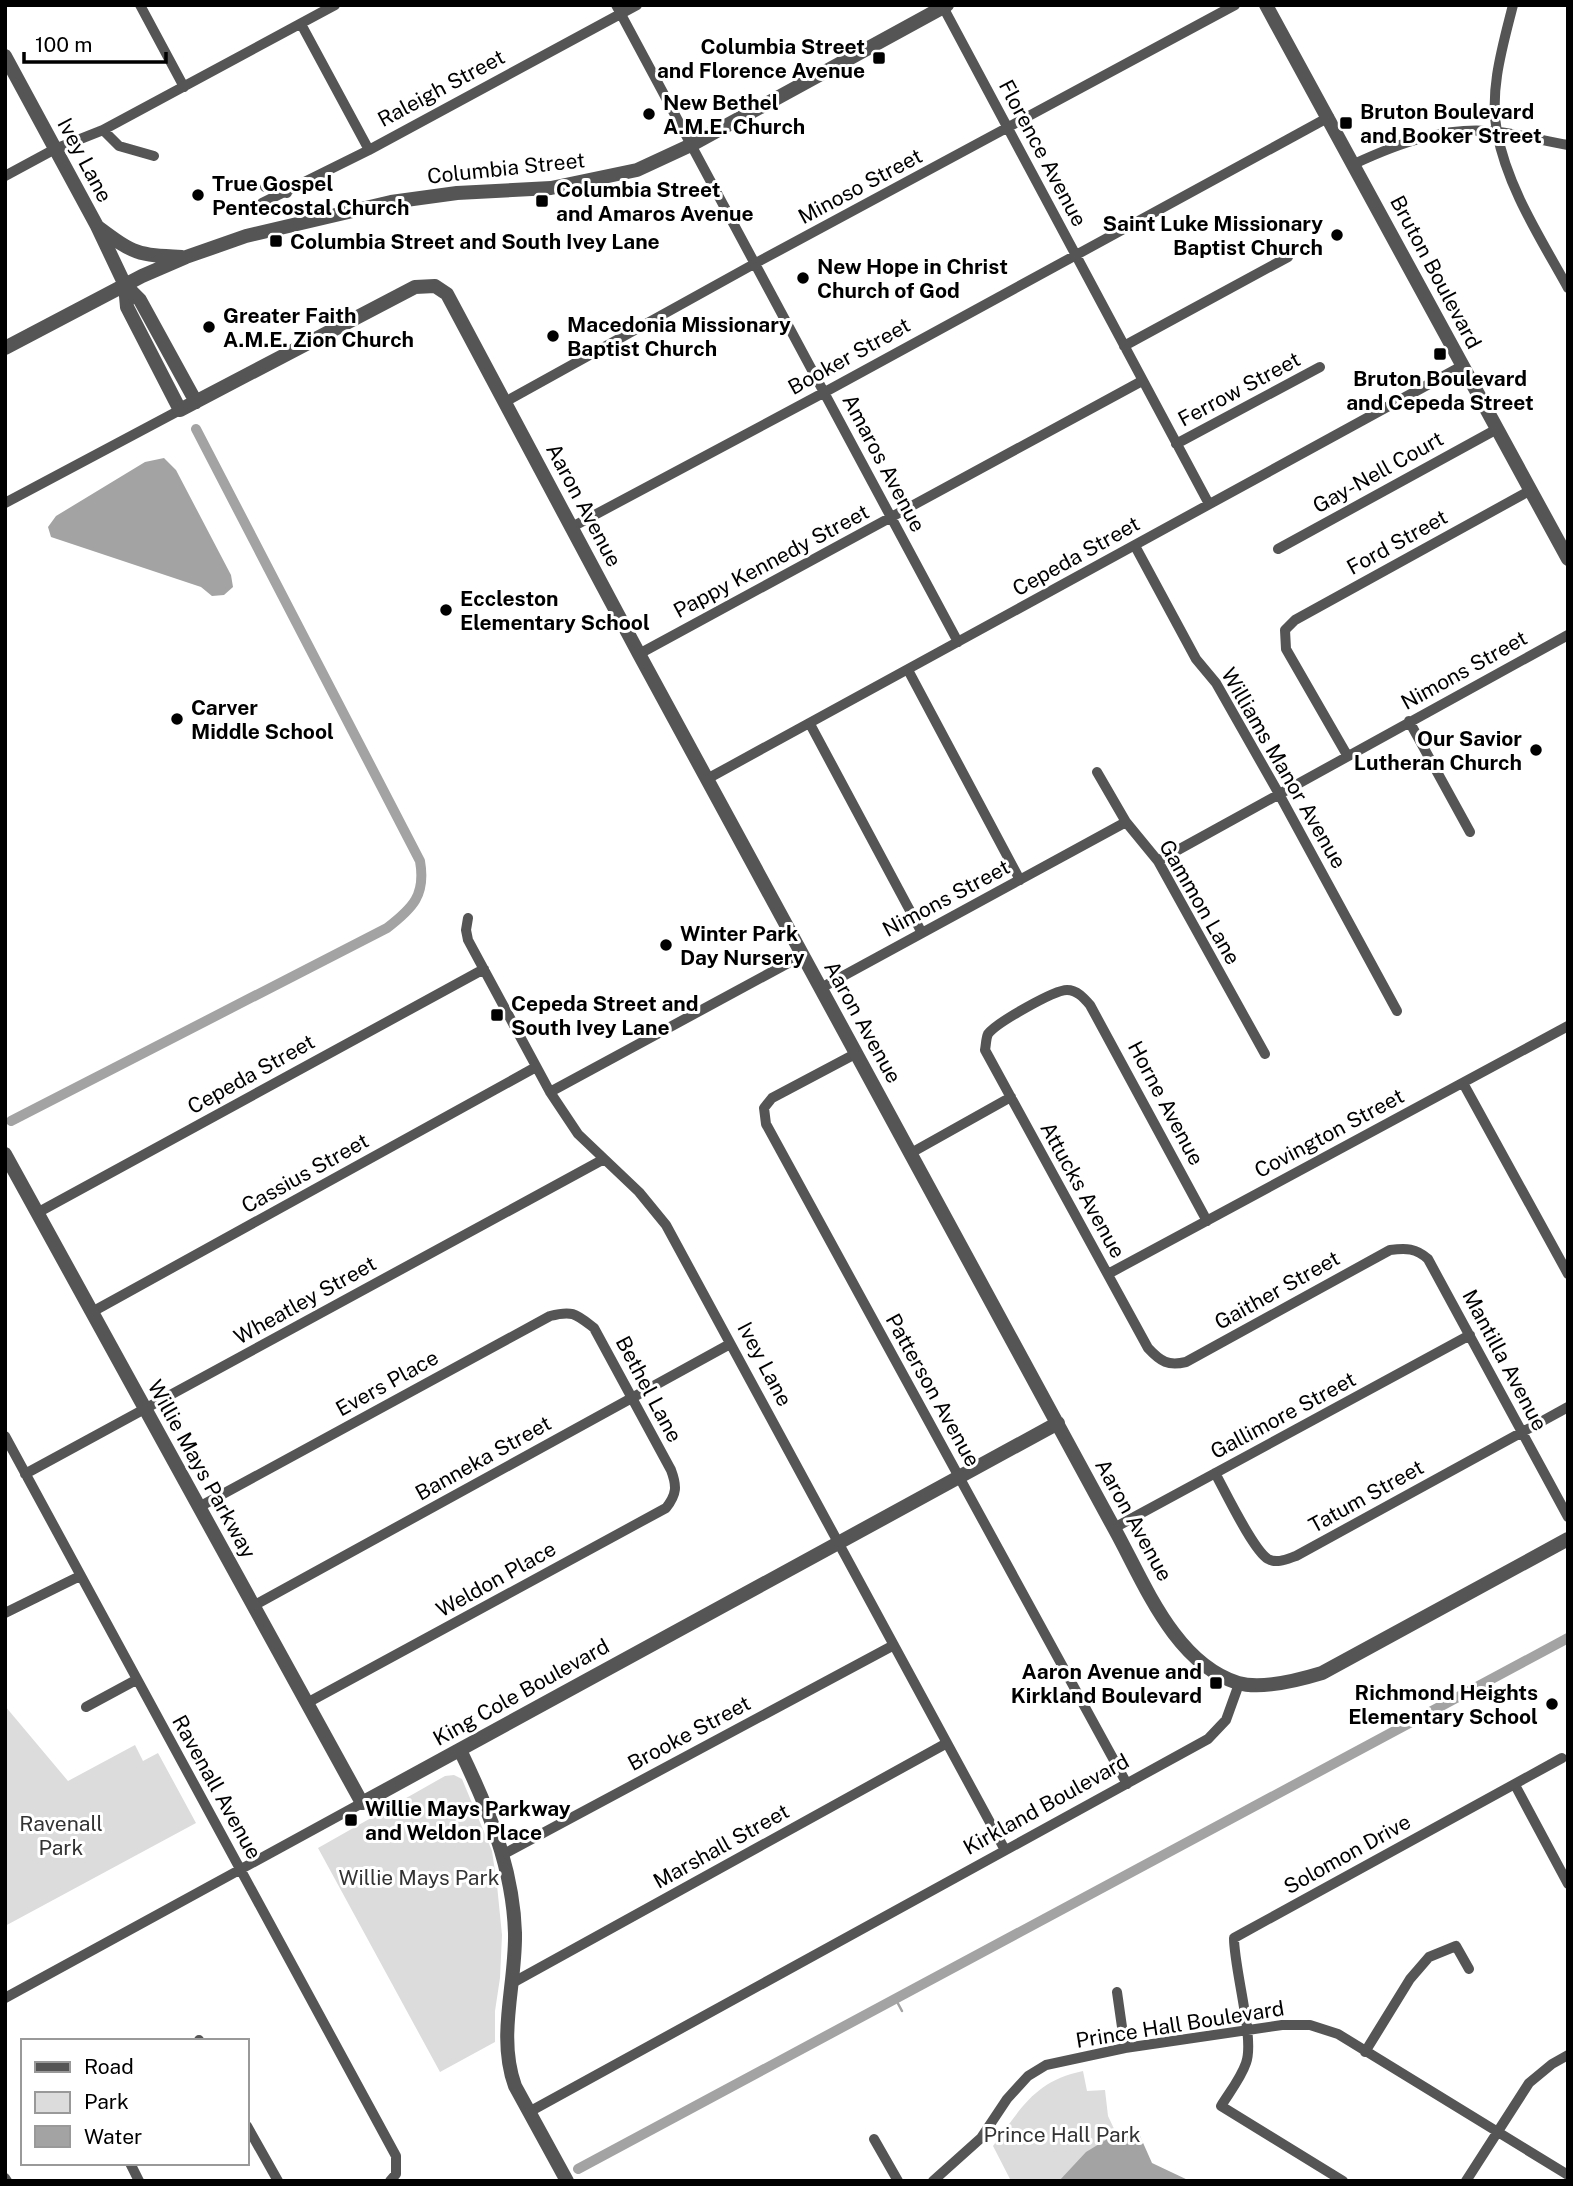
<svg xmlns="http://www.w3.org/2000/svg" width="1573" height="2186" viewBox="0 0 1573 2186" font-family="'Public Sans',sans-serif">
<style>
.green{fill:#dcdcdc}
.water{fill:#a3a3a3}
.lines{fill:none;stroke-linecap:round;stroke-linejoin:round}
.stream{stroke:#a3a3a3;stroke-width:2.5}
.canal{stroke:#a3a3a3;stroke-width:10}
.minor{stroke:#555;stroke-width:10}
.tertiary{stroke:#555;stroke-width:14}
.poi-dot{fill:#000;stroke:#fff;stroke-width:2.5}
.labels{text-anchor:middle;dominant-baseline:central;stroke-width:6;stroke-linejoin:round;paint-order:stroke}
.poi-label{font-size:21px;font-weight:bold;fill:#000;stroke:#fff;text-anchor:start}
.street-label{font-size:21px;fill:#000;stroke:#fff}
.park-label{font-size:21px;fill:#333;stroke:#fff}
</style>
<rect width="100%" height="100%" fill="#fff"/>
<!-- green -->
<path class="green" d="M5,1706L68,1781L135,1745L143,1761L158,1753L196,1823L5,1926Z
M454,1775L462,1779L492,1851L497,1885L502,1935L500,1978L495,2011V2042L440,2072L318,1848L445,1776Z
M1083,2071L1087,2091L1105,2090L1108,2116L1134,2171L1117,2181H1011L993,2146C1021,2109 1034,2081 1083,2071Z"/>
<!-- water -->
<path class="water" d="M164,458L176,470L231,575L233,587L224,595L212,596L201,587L51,537L48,527L56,516L145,462Z
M1114,2135L1140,2136L1152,2163L1190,2181H1059L1086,2152Z"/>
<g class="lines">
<!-- stream -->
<path class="stream" d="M895,1998L902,2011"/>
<!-- canal -->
<path class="canal" d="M11,1121L387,928C413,908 426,895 420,861L196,429
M578,2169L1568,1638"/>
<!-- minor -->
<path class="minor" d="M140,5L184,87
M616,5L958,642
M942,5L1209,504
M1513,5C1503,45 1489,90 1497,132C1507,187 1541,239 1568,288
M301,24L369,150
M103,130L119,146L154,156
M1354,164C1399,143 1448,125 1499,132C1522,135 1545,141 1568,145
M5,176L55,149L103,130L335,5
M265,187L287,193
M262,203L369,150L637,5
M1124,346L1288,257
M505,402L754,264L1235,5
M1176,444L1320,367
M5,503L180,410
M572,527L825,392L1329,117
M1135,546L1196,659L1216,683L1279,794L1397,1011
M1278,549L1497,429
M639,654L1142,381
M908,670L1020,880
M1409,721L1470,832
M810,724L922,933
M1347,755L1286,649L1285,630L1295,620L1531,490
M1097,772L1126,822L1158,861L1265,1054
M707,779L1462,366
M1158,861L1568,635
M468,918L466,930L468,940L550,1092L578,1134L639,1192L666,1225L1005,1850
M821,988L1126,822
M857,1053L772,1098L764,1108L766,1124L1127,1784
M1463,1083L1568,1274
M550,1092L803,955
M911,1153L1011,1097
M37,1213L484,969
M1207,1221L1090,1005C1084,998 1077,990 1067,990C1054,990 996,1023 988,1034C986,1038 986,1045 985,1050L1148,1348C1161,1362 1168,1366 1186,1362L1390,1250C1406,1248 1416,1248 1428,1259L1568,1517
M1108,1274L1568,1026
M92,1312L536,1067
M5,1436L396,2156V2174L390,2181
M1215,1473C1225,1491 1253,1550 1268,1559C1277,1564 1287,1559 1296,1556L1568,1407
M25,1474L604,1159
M199,1507L550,1316C573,1310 576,1314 594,1328L671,1470C677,1486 677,1494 666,1508L307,1703
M1114,1528L1470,1335
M253,1606L730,1344
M5,1613L80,1576
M86,1707L136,1680
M1515,1785L1568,1884
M502,1855L894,1645
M514,1982L947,1743
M1117,1992L1125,2048
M5,1998L362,1803
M199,2040V2041
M1365,2052L1410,1979L1429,1957L1456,1946L1469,1969
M529,2112L1208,1739L1226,1720L1239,1684
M247,2126L278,2181
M874,2139L898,2181
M130,2163L139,2181
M5,2178L7,2181
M933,2181L981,2138L1007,2099L1028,2076L1046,2065L1125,2048L1282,2025H1310L1338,2034L1568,2175
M1343,2181L1221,2106C1229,2093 1241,2078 1246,2063C1255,2039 1234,1969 1234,1938L1562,1758
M1466,2181L1529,2083L1552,2064L1568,2055"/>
<!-- tertiary -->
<path class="tertiary" d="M1266,5L1568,559
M5,56L97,226L125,285L127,307L180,410L415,287L435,286L447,294L639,654L1114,1528C1144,1582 1174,1663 1238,1683C1262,1690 1299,1680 1322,1673L1568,1539
M98,227C134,254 137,255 182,257
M125,285L140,300L196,402
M5,348L142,276L186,257L246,236L391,202L457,193L551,188L637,170L691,145L947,5
M5,1154L362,1803L1058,1423
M460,1750C488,1808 513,1867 515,1933C516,1985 497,2036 515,2086L567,2181"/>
</g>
<!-- markers -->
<g class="poi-dot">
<rect x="872" y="51" width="14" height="14" rx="3.5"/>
<circle cx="649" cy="114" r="7"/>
<rect x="1339" y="116" width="14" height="14" rx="3.5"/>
<circle cx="198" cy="195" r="7"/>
<rect x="535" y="194" width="14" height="14" rx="3.5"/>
<circle cx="1337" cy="235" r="7"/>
<rect x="269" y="234" width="14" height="14" rx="3.5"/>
<circle cx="803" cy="278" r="7"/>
<circle cx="209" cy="327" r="7"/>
<circle cx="553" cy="336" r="7"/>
<rect x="1433" y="347" width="14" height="14" rx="3.5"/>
<circle cx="446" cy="610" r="7"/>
<circle cx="177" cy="719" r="7"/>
<circle cx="1536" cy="750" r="7"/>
<circle cx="666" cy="945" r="7"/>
<rect x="490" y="1008" width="14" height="14" rx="3.5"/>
<rect x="1209" y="1676" width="14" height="14" rx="3.5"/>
<circle cx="1552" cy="1704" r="7"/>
<rect x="344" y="1813" width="14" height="14" rx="3.5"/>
</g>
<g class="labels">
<!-- poi labels -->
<g class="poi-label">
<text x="865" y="46" text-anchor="end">Columbia Street<tspan x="865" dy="24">and Florence Avenue</tspan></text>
<text x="663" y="102">New Bethel<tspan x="663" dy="24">A.M.E. Church</tspan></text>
<text x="1360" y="111">Bruton Boulevard<tspan x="1360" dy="24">and Booker Street</tspan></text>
<text x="212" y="183">True Gospel<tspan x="212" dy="24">Pentecostal Church</tspan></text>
<text x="556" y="189">Columbia Street<tspan x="556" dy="24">and Amaros Avenue</tspan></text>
<text x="1323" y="223" text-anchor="end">Saint Luke Missionary<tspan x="1323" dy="24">Baptist Church</tspan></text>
<text x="290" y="241">Columbia Street and South Ivey Lane</text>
<text x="817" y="266">New Hope in Christ<tspan x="817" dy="24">Church of God</tspan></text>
<text x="223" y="315">Greater Faith<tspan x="223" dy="24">A.M.E. Zion Church</tspan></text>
<text x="567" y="324">Macedonia Missionary<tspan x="567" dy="24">Baptist Church</tspan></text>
<text x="1440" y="378" text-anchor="middle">Bruton Boulevard<tspan x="1440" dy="24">and Cepeda Street</tspan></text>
<text x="460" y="598">Eccleston<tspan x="460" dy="24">Elementary School</tspan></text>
<text x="191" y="707">Carver<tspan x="191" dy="24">Middle School</tspan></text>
<text x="1522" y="738" text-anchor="end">Our Savior<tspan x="1522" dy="24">Lutheran Church</tspan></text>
<text x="680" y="933">Winter Park<tspan x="680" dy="24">Day Nursery</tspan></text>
<text x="511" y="1003">Cepeda Street and<tspan x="511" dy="24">South Ivey Lane</tspan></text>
<text x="1202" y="1671" text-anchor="end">Aaron Avenue and<tspan x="1202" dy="24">Kirkland Boulevard</tspan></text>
<text x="1538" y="1692" text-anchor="end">Richmond Heights<tspan x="1538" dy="24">Elementary School</tspan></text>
<text x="365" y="1808">Willie Mays Parkway<tspan x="365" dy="24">and Weldon Place</tspan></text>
</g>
<!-- street labels -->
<g class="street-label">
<text transform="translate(441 88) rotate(-28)">Raleigh Street</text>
<text transform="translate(1043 153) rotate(62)">Florence Avenue</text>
<text transform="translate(85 160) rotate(62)">Ivey Lane</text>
<text transform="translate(506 168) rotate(-6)">Columbia Street</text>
<text transform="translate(860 186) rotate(-28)">Minoso Street</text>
<text transform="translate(1436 272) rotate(62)">Bruton Boulevard</text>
<text transform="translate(849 356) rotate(-29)">Booker Street</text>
<text transform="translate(1239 389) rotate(-28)">Ferrow Street</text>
<text transform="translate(884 463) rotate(62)">Amaros Avenue</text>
<text transform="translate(1378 472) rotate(-29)">Gay-Nell Court</text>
<text transform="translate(584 505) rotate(62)">Aaron Avenue</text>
<text transform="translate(1397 542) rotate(-29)">Ford Street</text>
<text transform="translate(1076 556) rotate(-29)">Cepeda Street</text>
<text transform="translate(771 561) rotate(-28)">Pappy Kennedy Street</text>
<text transform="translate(1464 670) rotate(-29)">Nimons Street</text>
<text transform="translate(1284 768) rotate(60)">Williams Manor Avenue</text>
<text transform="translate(946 898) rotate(-28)">Nimons Street</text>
<text transform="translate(1200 902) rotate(60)">Gammon Lane</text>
<text transform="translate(863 1022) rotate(61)">Aaron Avenue</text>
<text transform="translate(251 1074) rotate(-29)">Cepeda Street</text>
<text transform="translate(1166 1103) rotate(62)">Horne Avenue</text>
<text transform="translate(1329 1133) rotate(-28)">Covington Street</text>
<text transform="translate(305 1173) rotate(-29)">Cassius Street</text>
<text transform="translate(1083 1190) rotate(61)">Attucks Avenue</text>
<text transform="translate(1277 1290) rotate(-29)">Gaither Street</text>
<text transform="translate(305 1300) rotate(-29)">Wheatley Street</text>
<text transform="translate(1505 1360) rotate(62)">Mantilla Avenue</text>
<text transform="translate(765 1364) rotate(62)">Ivey Lane</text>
<text transform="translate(387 1383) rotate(-29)">Evers Place</text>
<text transform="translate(649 1389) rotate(62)">Bethel Lane</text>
<text transform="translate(933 1390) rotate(61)">Patterson Avenue</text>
<text transform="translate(1283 1415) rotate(-28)">Gallimore Street</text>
<text transform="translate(483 1458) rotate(-29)">Banneka Street</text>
<text transform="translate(202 1469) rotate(61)">Willie Mays Parkway</text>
<text transform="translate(1366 1496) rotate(-29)">Tatum Street</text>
<text transform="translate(1134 1520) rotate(61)">Aaron Avenue</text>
<text transform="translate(496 1579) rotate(-29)">Weldon Place</text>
<text transform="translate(521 1692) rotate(-29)">King Cole Boulevard</text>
<text transform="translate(689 1733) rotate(-28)">Brooke Street</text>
<text transform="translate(217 1787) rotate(61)">Ravenall Avenue</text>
<text transform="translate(1046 1804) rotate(-29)">Kirkland Boulevard</text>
<text transform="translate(721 1846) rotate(-29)">Marshall Street</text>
<text transform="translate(1347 1854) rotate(-29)">Solomon Drive</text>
<text transform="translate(1180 2024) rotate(-9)">Prince Hall Boulevard</text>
</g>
<!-- park labels -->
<g class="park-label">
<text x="61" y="1823">Ravenall<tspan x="61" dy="24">Park</tspan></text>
<text x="419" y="1877">Willie Mays Park</text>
<text x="1062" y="2134">Prince Hall Park</text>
</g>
</g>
<!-- border -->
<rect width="1573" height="2186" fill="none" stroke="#000000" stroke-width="14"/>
<!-- legend -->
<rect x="21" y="2039" width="228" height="126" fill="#ffffff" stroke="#999999" stroke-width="2"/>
<rect x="35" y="2062" width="35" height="10" fill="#555555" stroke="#999999" stroke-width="2"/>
<text x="84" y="2074" font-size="21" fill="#000000">Road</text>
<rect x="35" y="2092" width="35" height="21" fill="#dcdcdc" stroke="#999999" stroke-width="2"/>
<text x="84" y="2109" font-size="21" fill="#000000">Park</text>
<rect x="35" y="2126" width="35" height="21" fill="#a3a3a3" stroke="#999999" stroke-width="2"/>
<text x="84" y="2144" font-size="21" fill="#000000">Water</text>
<!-- scale -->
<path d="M24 52v10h142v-10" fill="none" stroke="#000000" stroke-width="3.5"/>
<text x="35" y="52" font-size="21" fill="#000000" stroke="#ffffff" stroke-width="5" paint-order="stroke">100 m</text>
</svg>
